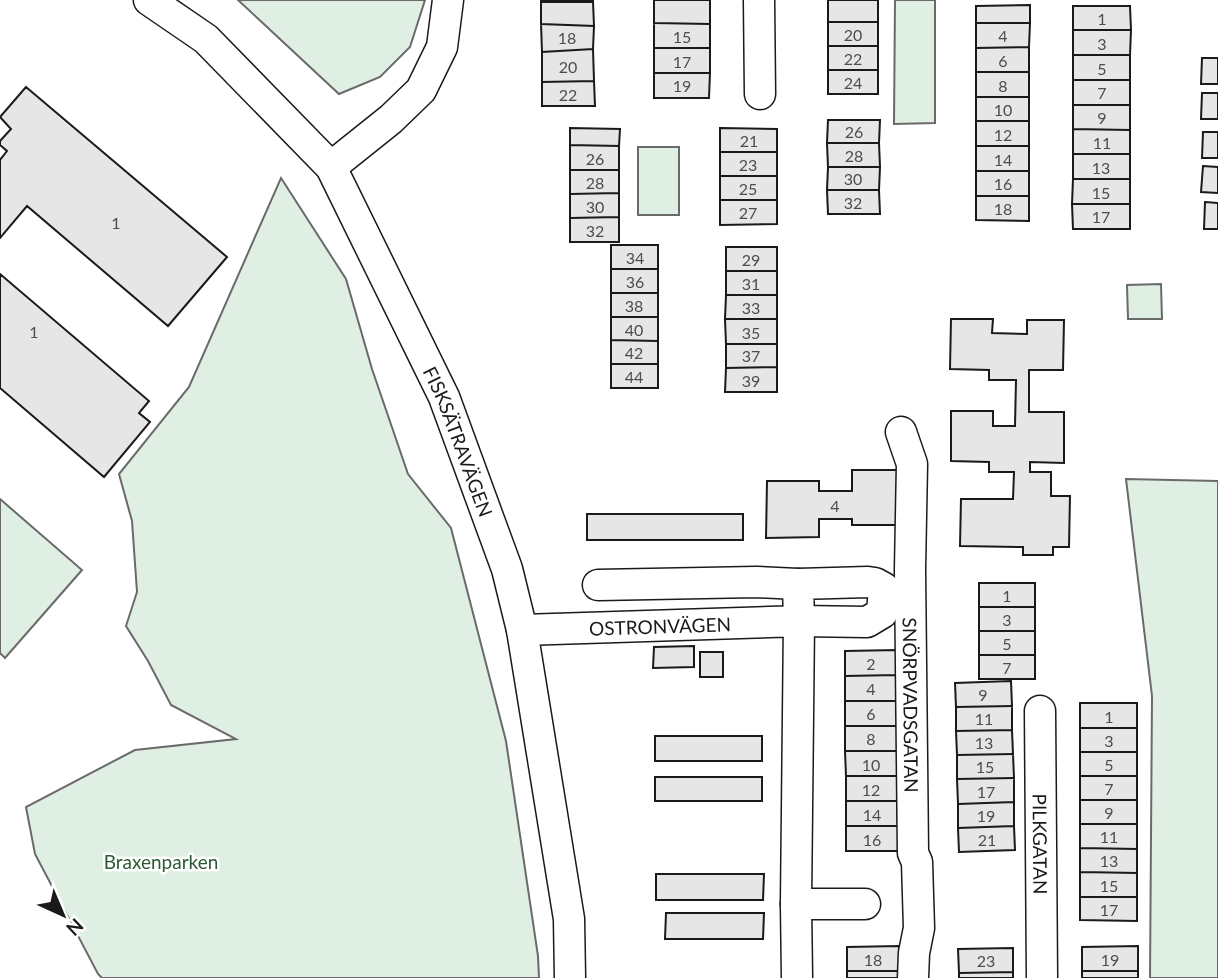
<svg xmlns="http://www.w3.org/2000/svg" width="1218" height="978" viewBox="0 0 1218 978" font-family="Lato,sans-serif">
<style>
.green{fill:#e0efe3;stroke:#6a6a6a;stroke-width:2}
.building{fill:#e6e6e6;stroke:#1a1a1a;stroke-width:2}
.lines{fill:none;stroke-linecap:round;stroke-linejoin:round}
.minor-casing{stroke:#1a1a1a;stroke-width:33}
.minor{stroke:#fff;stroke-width:30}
.labels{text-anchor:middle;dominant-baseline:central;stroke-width:5;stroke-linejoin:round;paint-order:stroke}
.number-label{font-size:16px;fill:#4d4d4d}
.street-label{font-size:19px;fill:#1a1a1a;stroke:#fff}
.park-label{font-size:19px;fill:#2b5a34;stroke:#fff}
</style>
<rect width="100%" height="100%" fill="#fff"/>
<!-- green -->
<path class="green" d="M238,0H425L410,47L380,77L339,94Z
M895,0H935V123L894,124Z
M638,147H679V215H638Z
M281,178L346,279L372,369L408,474L451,528L506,741L538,956L539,978H102L98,974L35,854L26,807L135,750L236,739L171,705L148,661L126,626L137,592L132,521L119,474L189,387Z
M1161,284L1162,319H1128L1127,285Z
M1126,479L1218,481V978H1150L1152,696Z
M0,499L82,570L5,658L0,653Z"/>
<!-- building -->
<path class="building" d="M541,0H593V2H541Z
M654,0H710V24L654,23Z
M828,0H878V22H828Z
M541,2H593L594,26L541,24Z
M1030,5V23H976V6Z
M1073,6H1130L1131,30H1073Z
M828,22H878V46H828Z
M654,23L710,24V48H654Z
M976,23H1030L1029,47L976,48Z
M541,24L594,26L593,49L542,52Z
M1073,30H1131L1130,55H1073Z
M828,46H878V70H828Z
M1029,47V72H976V48Z
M654,48H710V73H654Z
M593,49L594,81L542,82V52Z
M1073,55H1130V80H1073Z
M1202,58H1218V84H1201Z
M828,70H878V94H828Z
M976,72H1029V97H976Z
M654,73H710L709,98H654Z
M1073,80H1130V105H1073Z
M594,81L595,106H542V82Z
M26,87L227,257L168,326L27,206L0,238V160L7,151L0,145V141L11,129L0,117Z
M1202,93H1218V119H1201Z
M976,97H1029V121H976Z
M1073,105H1130V130L1073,129Z
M828,120H880L879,143H827Z
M976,121H1029V146H976Z
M570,128L620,129L619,146L570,145Z
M720,128L777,129V152H720Z
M1073,129L1130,130V154H1073Z
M1203,132H1218V158H1202Z
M827,143H879L880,167H828Z
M570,145L619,146V170H570Z
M976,146H1029V171H976Z
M720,152H777V176H720Z
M1073,154H1130V179H1073Z
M1203,166L1218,167V193L1201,192Z
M828,167H880L879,190H827Z
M570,170H619V193L570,194Z
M976,171H1029V196H976Z
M720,176H777V200H720Z
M1073,179H1130V204H1072Z
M827,190H879L880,214H828Z
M619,193V217L570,218V194Z
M976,196H1029V221L976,220Z
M720,200H777V224L720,225Z
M1205,202L1218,203V229H1204Z
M1072,204H1130V229H1073Z
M619,217V242H570V218Z
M611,245H658V269H611Z
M726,247H777V271H726Z
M611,269H658V293H611Z
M726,271H777V295H726Z
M0,274L149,401L139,413L150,422L104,477L0,388Z
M611,293H658V317H611Z
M726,295H777V319H725Z
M611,317H658V341L611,340Z
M725,319H777V344H726Z
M951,319H993L992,333L1027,334V320H1064L1063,370H1029V412H1064V463L1030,462V472H1051V496H1070L1069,547H1053V555H1023V547L960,546L961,499H1013L1014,472H989V462L951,461V411H993V426H1015L1016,380H989V370L950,369Z
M611,340L658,341V364H611Z
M726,344H777V367L726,368Z
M611,364H658V388H611Z
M777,367V392H725L726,368Z
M852,470H903V525H852V519H819V537L766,538L767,481H819V491H852Z
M587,514H743V540H587Z
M979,583H1035V607H979Z
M979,607H1035V631H979Z
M979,631H1035V655H979Z
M694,646V667L653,668L654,647Z
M897,650V675L845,676V651Z
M700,652H723V677H700Z
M979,655H1035V679H979Z
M897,675V701H845V676Z
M1011,681L1012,706L956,707L955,683Z
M845,701H897V726H845Z
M1080,703H1137V728H1080Z
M1012,706V730L956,731V707Z
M845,726H897V751H845Z
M1080,728H1137V752H1080Z
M1012,730L1013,754L957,755L956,731Z
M655,736H762V761H655Z
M845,751H897V776H846Z
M1080,752H1137V776H1080Z
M1013,754L1014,778L957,779V755Z
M846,776H897V801H846Z
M1080,776H1137V800H1080Z
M655,777H762V801H655Z
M1014,778V802L958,804L957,779Z
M1080,800H1137V824H1080Z
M846,801H897L898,826H846Z
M1014,802V826L958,828V804Z
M1080,824H1137V849L1080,848Z
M846,826H898V851H846Z
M1014,826L1015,850L959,852L958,828Z
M1080,848L1137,849V873L1080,872Z
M1080,872L1137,873V897H1080Z
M656,874H764L763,900H656Z
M1080,897H1137V921L1080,920Z
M666,913H764L763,939H665Z
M899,946V971H847V947Z
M1138,946V971H1082V947Z
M1013,948V972L959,973L958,949Z
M847,971H899V978H847Z
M1082,971H1138V978H1082Z
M1013,972V978H959V973Z"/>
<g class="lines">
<!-- minor casing -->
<g class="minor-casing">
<g id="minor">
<path id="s1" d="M149,0L206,39L331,167L444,397L507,569L522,630L569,919L570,978"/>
<path d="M759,0L760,94"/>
<path d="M331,167L391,119L421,90L442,47L448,0"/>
<path id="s2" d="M901,432L912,464L910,569L913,853L917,862L919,928L914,953L913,978"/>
<path d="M598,585L756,582L798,584"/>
<path id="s3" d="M522,630L799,621L867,622L882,613L884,588L875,583L868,582L798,584L799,621L796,904L797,978"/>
<path id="s4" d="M1040,711L1042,978"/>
<path d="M796,904H865"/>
</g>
</g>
<!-- minor -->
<use href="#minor" class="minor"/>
</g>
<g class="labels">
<!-- number labels -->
<g class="number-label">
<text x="1102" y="18">1</text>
<text x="853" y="34">20</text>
<text x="1003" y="35">4</text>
<text x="682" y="36">15</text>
<text x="567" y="37">18</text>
<text x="1102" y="43">3</text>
<text x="853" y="58">22</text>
<text x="1003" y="60">6</text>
<text x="682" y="61">17</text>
<text x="568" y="66">20</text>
<text x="1102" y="68">5</text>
<text x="853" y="82">24</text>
<text x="682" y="85">19</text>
<text x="1003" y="85">8</text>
<text x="1102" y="92">7</text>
<text x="568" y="94">22</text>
<text x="1003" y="109">10</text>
<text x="1102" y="117">9</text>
<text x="854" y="131">26</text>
<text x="1003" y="134">12</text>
<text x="749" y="140">21</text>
<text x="1102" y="142">11</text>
<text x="854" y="155">28</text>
<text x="595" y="158">26</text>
<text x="1003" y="159">14</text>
<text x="748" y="164">23</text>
<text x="1101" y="167">13</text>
<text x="853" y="178">30</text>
<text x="595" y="182">28</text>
<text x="1003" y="183">16</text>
<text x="748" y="188">25</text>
<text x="1101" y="192">15</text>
<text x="853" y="202">32</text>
<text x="595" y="206">30</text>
<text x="1003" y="208">18</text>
<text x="748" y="212">27</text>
<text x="1101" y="216">17</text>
<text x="116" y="222">1</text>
<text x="595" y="230">32</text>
<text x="635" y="257">34</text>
<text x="751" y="259">29</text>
<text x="635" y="281">36</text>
<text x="751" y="283">31</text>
<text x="634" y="305">38</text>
<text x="751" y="307">33</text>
<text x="634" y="329">40</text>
<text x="34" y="331">1</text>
<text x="751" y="332">35</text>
<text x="634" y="352">42</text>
<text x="751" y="355">37</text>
<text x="634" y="376">44</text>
<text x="751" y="380">39</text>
<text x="835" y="505">4</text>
<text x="1007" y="595">1</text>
<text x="1007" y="619">3</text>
<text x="1007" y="643">5</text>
<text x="871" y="663">2</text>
<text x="1007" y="667">7</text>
<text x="871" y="688">4</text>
<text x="983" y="694">9</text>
<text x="871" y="713">6</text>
<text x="1109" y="716">1</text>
<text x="984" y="718">11</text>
<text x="871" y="738">8</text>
<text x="1109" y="740">3</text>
<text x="984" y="742">13</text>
<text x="871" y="764">10</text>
<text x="1109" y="764">5</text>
<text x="985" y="766">15</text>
<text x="1109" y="788">7</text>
<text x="871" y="789">12</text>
<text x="986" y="791">17</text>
<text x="1109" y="812">9</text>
<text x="872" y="814">14</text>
<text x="986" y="815">19</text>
<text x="1109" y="836">11</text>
<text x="872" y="839">16</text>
<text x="987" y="839">21</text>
<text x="1109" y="860">13</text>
<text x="1109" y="885">15</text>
<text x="1109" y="909">17</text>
<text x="873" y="959">18</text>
<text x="1110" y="959">19</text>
<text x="986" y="960">23</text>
</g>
<!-- street labels -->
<g class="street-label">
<text stroke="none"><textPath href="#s1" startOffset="551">FISKSÄTRAVÄGEN</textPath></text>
<text stroke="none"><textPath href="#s3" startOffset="138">OSTRONVÄGEN</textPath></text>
<text stroke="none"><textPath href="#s2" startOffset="275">SNÖRPVADSGATAN</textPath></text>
<text stroke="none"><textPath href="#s4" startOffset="133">PILKGATAN</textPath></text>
</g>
<!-- park labels -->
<g class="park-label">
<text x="161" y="861">Braxenparken</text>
</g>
</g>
<!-- north arrow -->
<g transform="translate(63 915) rotate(136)" stroke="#ffffff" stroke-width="5" paint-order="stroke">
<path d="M0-5L12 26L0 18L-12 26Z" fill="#1a1a1a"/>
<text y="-10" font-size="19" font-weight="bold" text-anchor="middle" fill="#1a1a1a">N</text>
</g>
</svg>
